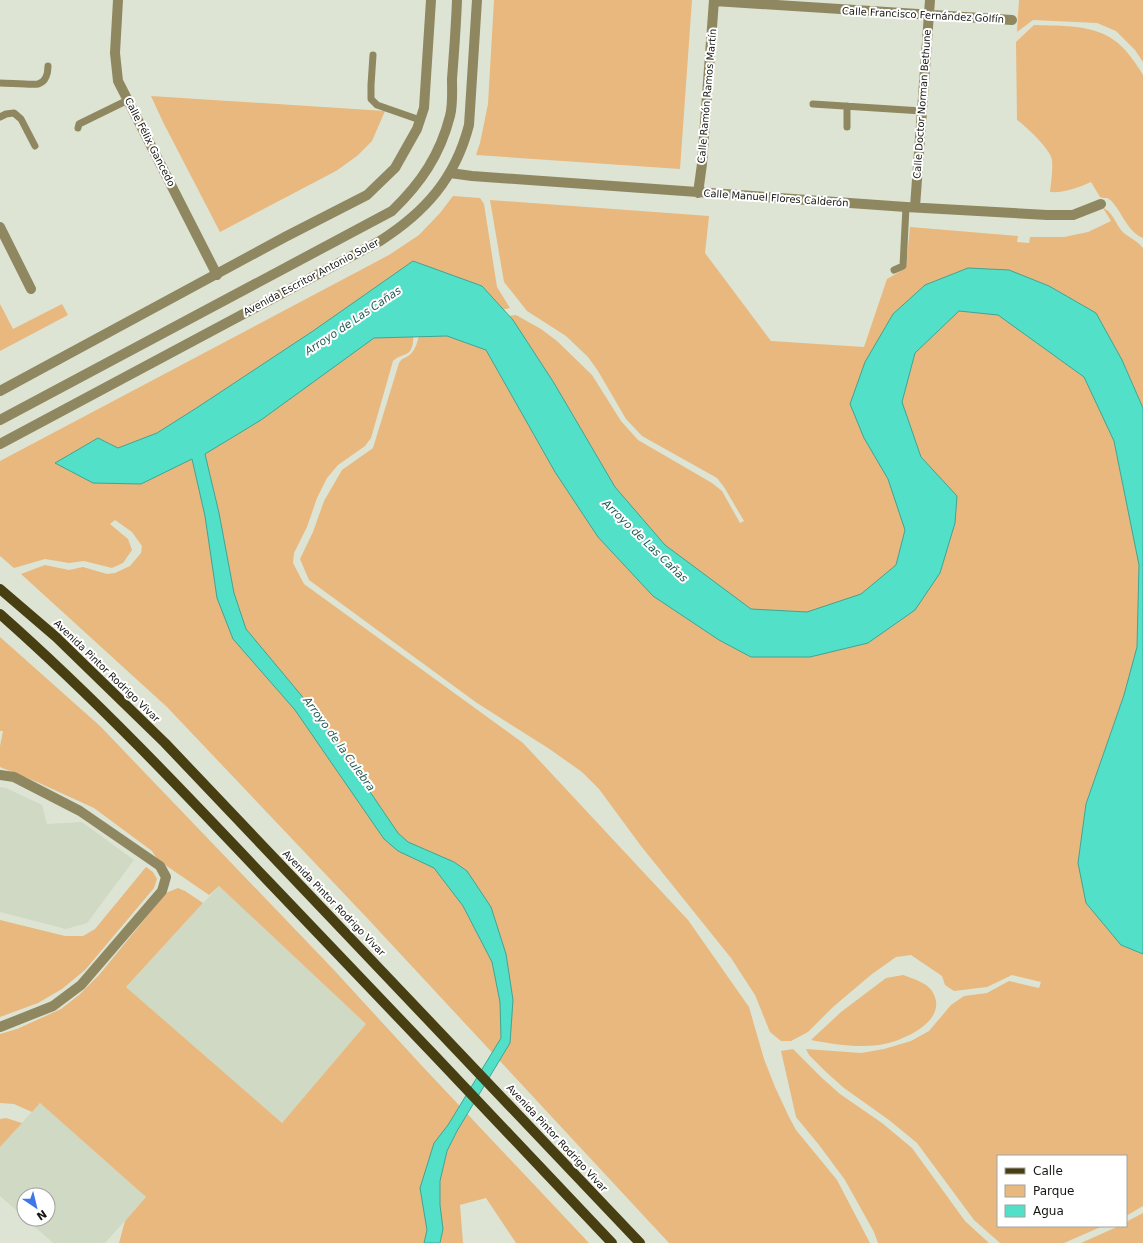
<svg xmlns="http://www.w3.org/2000/svg" width="1143" height="1243" viewBox="0 0 1143 1243" font-family="'DejaVu Sans',sans-serif">
<style>
.built{fill:#d0d9c3}
.green{fill:#e8b87f}
.water{fill:#53e0c9;stroke:#40a492}
.lines{fill:none;stroke-linecap:round;stroke-linejoin:round}
.service{stroke:#8f8760;stroke-width:7}
.minor{stroke:#8f8760;stroke-width:10}
.tertiary{stroke:#8f8760;stroke-width:10}
.primary{stroke:#473f11;stroke-width:10}
.labels{text-anchor:middle;dominant-baseline:central;stroke-width:4;stroke-linejoin:round;paint-order:stroke}
.street-label{font-size:10px;fill:#151712;stroke:#fff}
.water-label{font-size:11px;font-style:italic;fill:#235c53;stroke:#fff}
</style>
<rect width="100%" height="100%" fill="#dde4d4"/>
<!-- built -->
<path class="built" d="M0,787L6,788L42,805L47,824L82,822L134,860L87,923L66,929L0,912Z
M219,886L366,1024L282,1123L126,987Z
M40,1103L146,1197L105,1243H53L26,1219H48V1195H24V1217L0,1196V1147Z"/>
<!-- green -->
<path class="green" d="M494,0H692L680,169L476,155L480,143L488,104Z
M1019,0H1143V62L1135,50L1116,31L1097,23L1033,20L1017,32Z
M1034,25C1062,26 1095,24 1118,43C1128,52 1136,63 1143,75V238C1125,231 1119,203 1107,198C1105,198 1102,198 1100,197L1091,182C1077,188 1065,193 1050,192C1051,182 1053,171 1052,160C1051,150 1026,126 1017,120L1016,42Z
M151,96L385,111L372,141L357,156L336,171L220,232L163,122Z
M453,196L480,198L484,204L497,287L510,308L414,331C413,338 414,349 408,353C401,357 400,355 393,361L371,438L365,446L338,465L327,478L317,498L307,527L294,553L293,563L304,584L523,743L688,920L749,1007L764,1059L775,1087L789,1117L796,1130L837,1180L870,1243H669L368,919L167,707L21,574L45,565L69,570L83,567L107,574L115,573L130,566L141,553L142,546L132,532L115,520L110,524L128,539L132,550L123,563L112,568L84,561L69,563L45,559L14,568L0,556V461L389,255L419,235L440,213Z
M490,200L709,216L705,253L771,341L864,347L887,279L906,268L910,227L1018,236L1017,242L1029,243L1030,237H1064L1088,232L1111,221L1103,208C1114,212 1116,227 1125,234C1132,239 1137,241 1143,248V408L1123,362L1143,478V661L1124,695L1086,804L1078,863L1121,945L1143,954V1206L1126,1216V1156H998V1226H1103L1064,1243H1000L974,1220L917,1143L889,1120L844,1088L826,1072L809,1055L806,1049L861,1053L884,1049L911,1041L929,1031L951,1005L964,996L987,993L1009,981L1039,988L1041,982L1012,975L987,987L954,991L945,985L942,976L911,955L896,957L872,974L833,1007L808,1032L791,1041H781L770,1032L755,995L731,958L641,846L599,789L582,772L548,748L477,703L309,580L300,559L313,532L324,501L342,470L373,448L399,363L402,359C417,354 417,341 421,328L516,315L541,329L557,341L592,375L621,421L638,440L712,483L722,491L740,523L744,521L724,487L717,478L642,436L626,419L598,371L588,357L566,336L527,311L504,282Z
M0,304L13,329L62,304L68,315L0,351Z
M0,637L100,726L333,969L423,1067L589,1243H516L486,1198L460,1205L463,1243H119L125,1221L146,1197L40,1103L32,1112L14,1104L0,1103V1034L17,1029L61,1009L79,995L99,975L166,893L178,888L185,891L203,903L126,987L282,1123L366,1024L219,886L209,895L158,860L152,851L94,808L37,782L0,767V746L3,731H0Z
M146,867L153,872L157,879L154,888L85,970L62,989L38,1003L0,1017V920L65,936H83L95,929Z
M903,975C912,978 927,983 932,991C951,1021 901,1042 879,1045C856,1048 833,1044 811,1040L841,1012L886,978Z
M793,1049L822,1078L840,1094L882,1123L912,1148L965,1221L989,1243H878L874,1232L845,1180L819,1145L796,1117L781,1051Z
M6,1118L22,1123L0,1147V1119Z
M1143,1213V1243H1081L1119,1226H1126V1222Z"/>
<!-- water -->
<path class="water" d="M413,261L482,286L513,320L554,383L615,487L665,545L751,609L807,612L861,594L896,565L905,530L888,479L864,438L850,404L865,362L893,314L925,285L968,268L1009,270L1049,286L1096,313L1122,360L1143,408V954L1121,945L1086,903L1078,863L1086,804L1124,695L1137,647L1139,565L1114,441L1084,377L998,315L959,311L915,353L902,402L921,457L957,496L955,523L940,573L915,610L868,643L810,657H751L719,640L653,596L598,537L555,472L486,350L447,336L374,338L261,420L205,454L219,513L234,593L246,629L306,701L345,755L398,833L408,842L454,862L467,871L491,907L506,954L513,1000L510,1043L457,1131L447,1151L440,1181V1205L443,1229L440,1243H424L427,1230L420,1188L434,1143L448,1125L501,1038L500,1002L492,962L463,906L434,868L398,851L384,839L295,710L233,639L217,598L205,516L192,459L141,484L93,483L55,463L98,438L118,448L157,433L198,407L313,331Z"/>
<g class="lines">
<!-- service -->
<path class="service" d="M373,55L371,85V99L377,105L420,120
M0,83C8,83 32,85 38,84C46,82 48,73 48,66
M813,104L922,111
M0,117L6,114L14,113L21,119L35,146
M847,127V106
M78,128L79,124L128,100
M894,270L903,266L906,207"/>
<!-- minor -->
<path class="minor" d="M118,0L115,53L118,81L217,275
M714,1L1012,20
M450,173L472,176L906,207L1047,215H1073L1101,204
M698,193L702,164L714,0
M915,207L930,0
M0,227L31,289
M0,775L14,777L80,811L160,866L166,877L162,891L81,985L53,1006L0,1027"/>
<!-- tertiary -->
<path class="tertiary" d="M0,391L285,237L367,195L395,168L417,129L424,108L431,0
M0,420L392,211C421,183 440,155 450,116C453,105 452,91 452,79C454,53 456,26 457,0
M0,444L380,241C425,212 455,179 469,125L477,0"/>
<!-- primary -->
<path class="primary" d="M0,589L56,637L165,743L640,1243
M0,614C95,698 182,790 269,882C384,1002 498,1122 612,1243"/>
</g>
<g class="labels">
<!-- street labels -->
<g class="street-label">
<text transform="translate(923 15) rotate(3)">Calle Francisco Fernández Golfín</text>
<text transform="translate(707 96) rotate(-85)">Calle Ramón Ramos Martín</text>
<text transform="translate(922 104) rotate(-86)">Calle Doctor Norman Bethune</text>
<text transform="translate(150 142) rotate(63)">Calle Félix Gancedo</text>
<text transform="translate(776 198) rotate(4)">Calle Manuel Flores Calderón</text>
<text transform="translate(311 277) rotate(-28)">Avenida Escritor Antonio Soler</text>
<text transform="translate(107 671) rotate(44)">Avenida Pintor Rodrigo Vivar</text>
<text transform="translate(334 903) rotate(46)">Avenida Pintor Rodrigo Vivar</text>
<text transform="translate(557 1138) rotate(47)">Avenida Pintor Rodrigo Vivar</text>
</g>
<!-- water labels -->
<g class="water-label">
<text transform="translate(353 321) rotate(-34)">Arroyo de Las Cañas</text>
<text transform="translate(645 541) rotate(44)">Arroyo de Las Cañas</text>
<text transform="translate(339 744) rotate(54)">Arroyo de la Culebra</text>
</g>
</g>
<!-- legend -->
<rect x="997" y="1155" width="130" height="72" fill="#ffffff" stroke="#a1a2a0"/>
<rect x="1005" y="1168" width="20" height="6" fill="#473f11" stroke="#a1a2a0"/>
<text x="1033" y="1175" font-size="12" fill="#151712">Calle</text>
<rect x="1005" y="1185" width="20" height="12" fill="#e8b87f" stroke="#a1a2a0"/>
<text x="1033" y="1195" font-size="12" fill="#151712">Parque</text>
<rect x="1005" y="1205" width="20" height="12" fill="#53e0c9" stroke="#a1a2a0"/>
<text x="1033" y="1215" font-size="12" fill="#151712">Agua</text>
<!-- north arrow -->
<g transform="translate(36 1207) rotate(145)"><circle r="19" fill="#ffffff" stroke="#a1a2a0"/>
<path d="M0-3L7 15L0 10L-7 15Z" fill="#3e78e8"/>
<text y="-6" font-size="11" font-weight="bold" text-anchor="middle" fill="#151712">N</text>
</g>
</svg>
